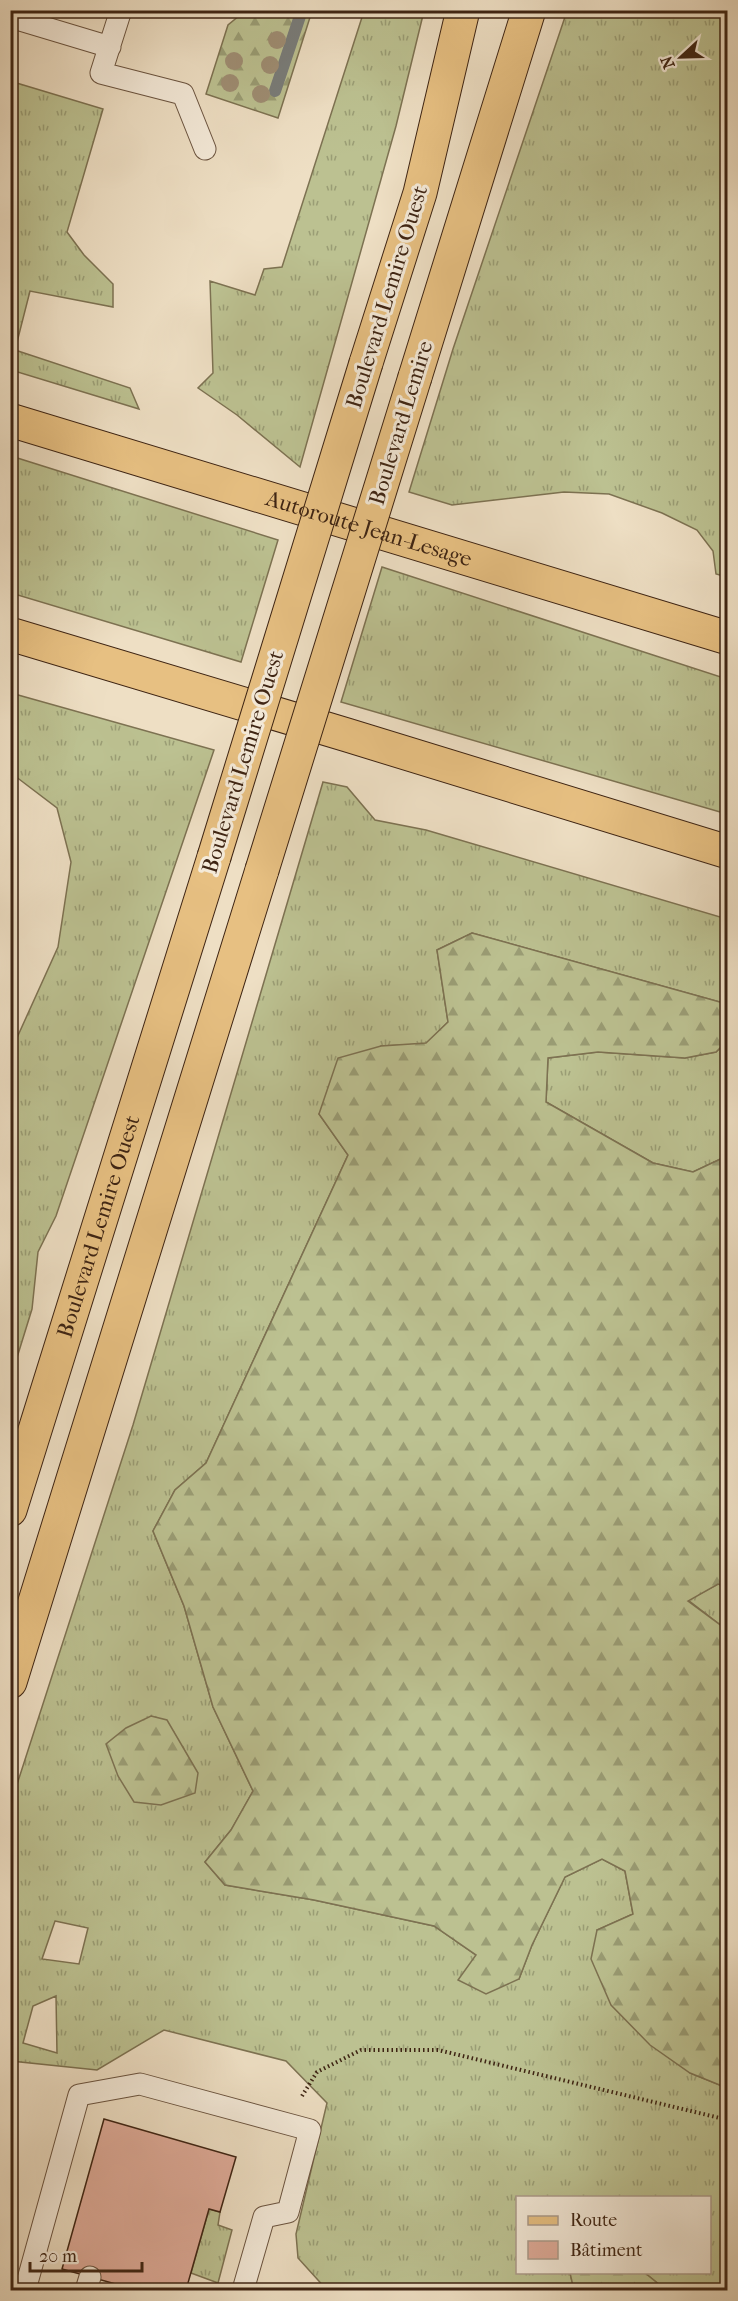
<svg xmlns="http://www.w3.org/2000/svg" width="738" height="2301" viewBox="0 0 738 2301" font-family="'IM FELL French Canon',serif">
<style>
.grass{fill:url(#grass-tufts);stroke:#7d7252;stroke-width:1.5;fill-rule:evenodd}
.forest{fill:url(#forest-firs);stroke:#7d7252;stroke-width:1.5}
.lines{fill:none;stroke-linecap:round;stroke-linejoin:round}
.stream{stroke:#797d7b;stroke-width:12}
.building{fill:#dfab99;stroke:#3e2413;stroke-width:1.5}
.lane-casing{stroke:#6a533f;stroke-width:23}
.primary-casing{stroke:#3e2413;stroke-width:35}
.highway-casing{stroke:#3e2413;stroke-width:35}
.path{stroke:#3e2413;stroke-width:4;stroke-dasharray:1.5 3;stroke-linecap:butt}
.lane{stroke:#f4ead9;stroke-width:21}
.primary{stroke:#e7c082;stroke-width:33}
.highway{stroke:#e7c082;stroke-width:33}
.primary-bridge-casing{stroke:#3e2413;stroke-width:35;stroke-linecap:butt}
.primary-bridge{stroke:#e7c082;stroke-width:33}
.tree{fill:#9f8e74}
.labels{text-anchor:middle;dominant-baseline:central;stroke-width:6;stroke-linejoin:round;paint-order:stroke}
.street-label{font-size:22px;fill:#3e2413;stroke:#f4ead9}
</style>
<defs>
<pattern id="grass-tufts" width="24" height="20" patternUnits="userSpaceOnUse" patternTransform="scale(1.5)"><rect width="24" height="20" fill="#bcc191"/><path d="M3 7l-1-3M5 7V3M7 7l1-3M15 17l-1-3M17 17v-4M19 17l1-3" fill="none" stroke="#9a9d75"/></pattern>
<pattern id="forest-firs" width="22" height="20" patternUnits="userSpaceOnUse" patternTransform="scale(1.5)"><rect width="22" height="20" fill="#bcc191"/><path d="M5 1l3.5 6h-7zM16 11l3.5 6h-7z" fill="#9a9d75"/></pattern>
</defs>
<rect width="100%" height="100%" fill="#eedfc4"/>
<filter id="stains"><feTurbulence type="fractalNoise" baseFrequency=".00333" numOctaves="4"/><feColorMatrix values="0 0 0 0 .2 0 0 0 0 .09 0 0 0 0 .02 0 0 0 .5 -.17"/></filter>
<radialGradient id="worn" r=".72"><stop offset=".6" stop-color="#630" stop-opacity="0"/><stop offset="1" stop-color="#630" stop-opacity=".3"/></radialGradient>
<!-- grass -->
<path class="grass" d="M364,11H424L396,126L300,467L237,415L198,388L213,373L210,281L255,295L264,269L282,267Z
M567,11H727V577L716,574L713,551L697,530L662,513L609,494L564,492L452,505L409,492L453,349Z
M10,81L103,109L67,232L84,255L113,284V307L30,291L15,350L130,388L139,409L11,370Z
M11,456L278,540L241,662L11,593Z
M382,567L727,679V814L341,702Z
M11,693L214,750L56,1216L38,1252L32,1309L11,1377V1051L58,947L71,862L57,808L11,773Z
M323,782L347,787L375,820L426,830L727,919V1004L472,933L437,950L448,1022L426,1044L381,1046L319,1114L348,1155L206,1463L175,1490L153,1531L184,1606L213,1707L253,1791L231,1830L205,1862L225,1885L314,1900L434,1926L476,1955L519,1979L532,1945L565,1877L602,1859L625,1871L633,1914L597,1930L690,2073L727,2088V2290H666L645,2273L710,2272V2198H518V2272L570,2273L574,2290H327L298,2258L296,2234L327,2103L286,2061L164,2030L97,2070L11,2061V1803L133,1425ZM55,1921L88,1928L79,1964L42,1959ZM56,1996L57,2053L23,2043L33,2006Z
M727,1041V1156L693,1172L653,1163L546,1102L548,1058L598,1052L685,1058L716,1052Z
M718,1584L727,1587V1630L688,1600Z
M209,2209L220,2212L218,2225L232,2230L218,2283L191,2273Z"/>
<!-- forest -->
<path class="forest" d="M245,11H312L278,118L206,94L228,25Z
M472,933L727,1004V1041L716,1052L685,1058L598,1052L548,1058L546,1102L653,1163L693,1172L727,1156V1587L718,1584L688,1601L727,1630V2088L690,2073L650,2045L611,2005L591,1959L597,1930L633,1914L625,1871L602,1859L565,1877L532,1945L519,1979L486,1994L458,1980L476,1955L434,1926L314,1900L225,1885L205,1862L231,1830L253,1791L213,1707L184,1606L153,1531L175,1490L206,1463L348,1155L319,1114L338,1058L381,1046L426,1043L448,1022L437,950Z
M151,1716L167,1720L198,1773L195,1793L161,1805L134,1802L118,1776L106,1744L126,1728Z
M570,2273H645L666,2290H574Z"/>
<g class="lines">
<!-- stream -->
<path class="stream" d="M275,91L302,10"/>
</g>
<!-- building -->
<path class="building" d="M104,2119L236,2157L220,2212L209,2209L186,2290H137L62,2269Z"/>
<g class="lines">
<!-- lane casing -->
<g class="lane-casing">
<path id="lane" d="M121,10L101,73L183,94L205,149
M10,17L110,47
M25,2290L79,2095L140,2084L310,2130L288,2212L264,2217L243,2290
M86,2290L90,2277"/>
</g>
<!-- primary casing -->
<g class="primary-casing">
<g id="primary">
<path d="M366,363L420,193L463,10"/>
<path d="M415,377L529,10"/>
<path id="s1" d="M10,1510L214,857"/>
<path d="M10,1682L262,870"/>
</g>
</g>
<!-- highway casing -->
<g class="highway-casing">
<g id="highway">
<path id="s2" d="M10,420L728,638"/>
<path d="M10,634L347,735L728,852"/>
</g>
</g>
<!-- path -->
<path class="path" d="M302,2096L317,2072L361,2050H438L728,2120"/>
<!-- lane -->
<use href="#lane" class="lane"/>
<!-- primary -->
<use href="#primary" class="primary"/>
<!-- highway -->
<use href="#highway" class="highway"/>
<!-- primary-bridge casing -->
<g class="primary-bridge-casing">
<path id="primary-bridge" d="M214,857L366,363
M262,870L415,377"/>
</g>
<!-- primary-bridge -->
<use href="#primary-bridge" class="primary-bridge"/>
</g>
<!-- trees -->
<g class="tree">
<circle cx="277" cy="40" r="9"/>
<circle cx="234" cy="61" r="9"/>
<circle cx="270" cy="65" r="9"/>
<circle cx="230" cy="83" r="9"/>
<circle cx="261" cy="94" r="9"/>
</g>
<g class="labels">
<!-- street labels -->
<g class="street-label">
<text transform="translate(387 297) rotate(-73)">Boulevard Lemire Ouest</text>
<text transform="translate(401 423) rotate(-73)">Boulevard Lemire</text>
<text stroke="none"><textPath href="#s2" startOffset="375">Autoroute Jean-Lesage</textPath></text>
<text transform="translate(243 762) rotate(-73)">Boulevard Lemire Ouest</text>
<text stroke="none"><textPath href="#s1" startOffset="297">Boulevard Lemire Ouest</textPath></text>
</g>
</g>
<!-- margin -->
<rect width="738" height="2301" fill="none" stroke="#eedfc4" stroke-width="36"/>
<rect x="12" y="12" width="714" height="2277" fill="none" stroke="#3e2413" stroke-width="3"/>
<rect x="18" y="18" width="702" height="2265" fill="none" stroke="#3e2413" stroke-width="1.5"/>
<!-- legend -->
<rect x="516" y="2196" width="195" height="78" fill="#f4ead9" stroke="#ab9b8a" stroke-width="1.5"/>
<rect x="528" y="2216" width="30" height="9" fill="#e7c082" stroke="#ab9b8a" stroke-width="1.5"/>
<text x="570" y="2226" font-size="18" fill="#3e2413">Route</text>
<rect x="528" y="2241" width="30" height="18" fill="#dfab99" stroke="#ab9b8a" stroke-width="1.5"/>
<text x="570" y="2256" font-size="18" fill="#3e2413">Bâtiment</text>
<!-- north arrow -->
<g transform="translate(681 57) rotate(248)" stroke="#f4ead9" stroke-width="4.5" paint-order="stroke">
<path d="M0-4.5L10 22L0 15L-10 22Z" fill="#3e2413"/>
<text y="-9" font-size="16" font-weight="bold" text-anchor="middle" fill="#3e2413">N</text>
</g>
<!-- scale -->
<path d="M30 2262v9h112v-9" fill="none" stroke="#3e2413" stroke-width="3"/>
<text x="39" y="2262" font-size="18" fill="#3e2413" stroke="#f4ead9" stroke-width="4.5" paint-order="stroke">20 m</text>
<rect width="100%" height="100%" filter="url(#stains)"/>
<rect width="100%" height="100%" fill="url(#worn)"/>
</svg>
